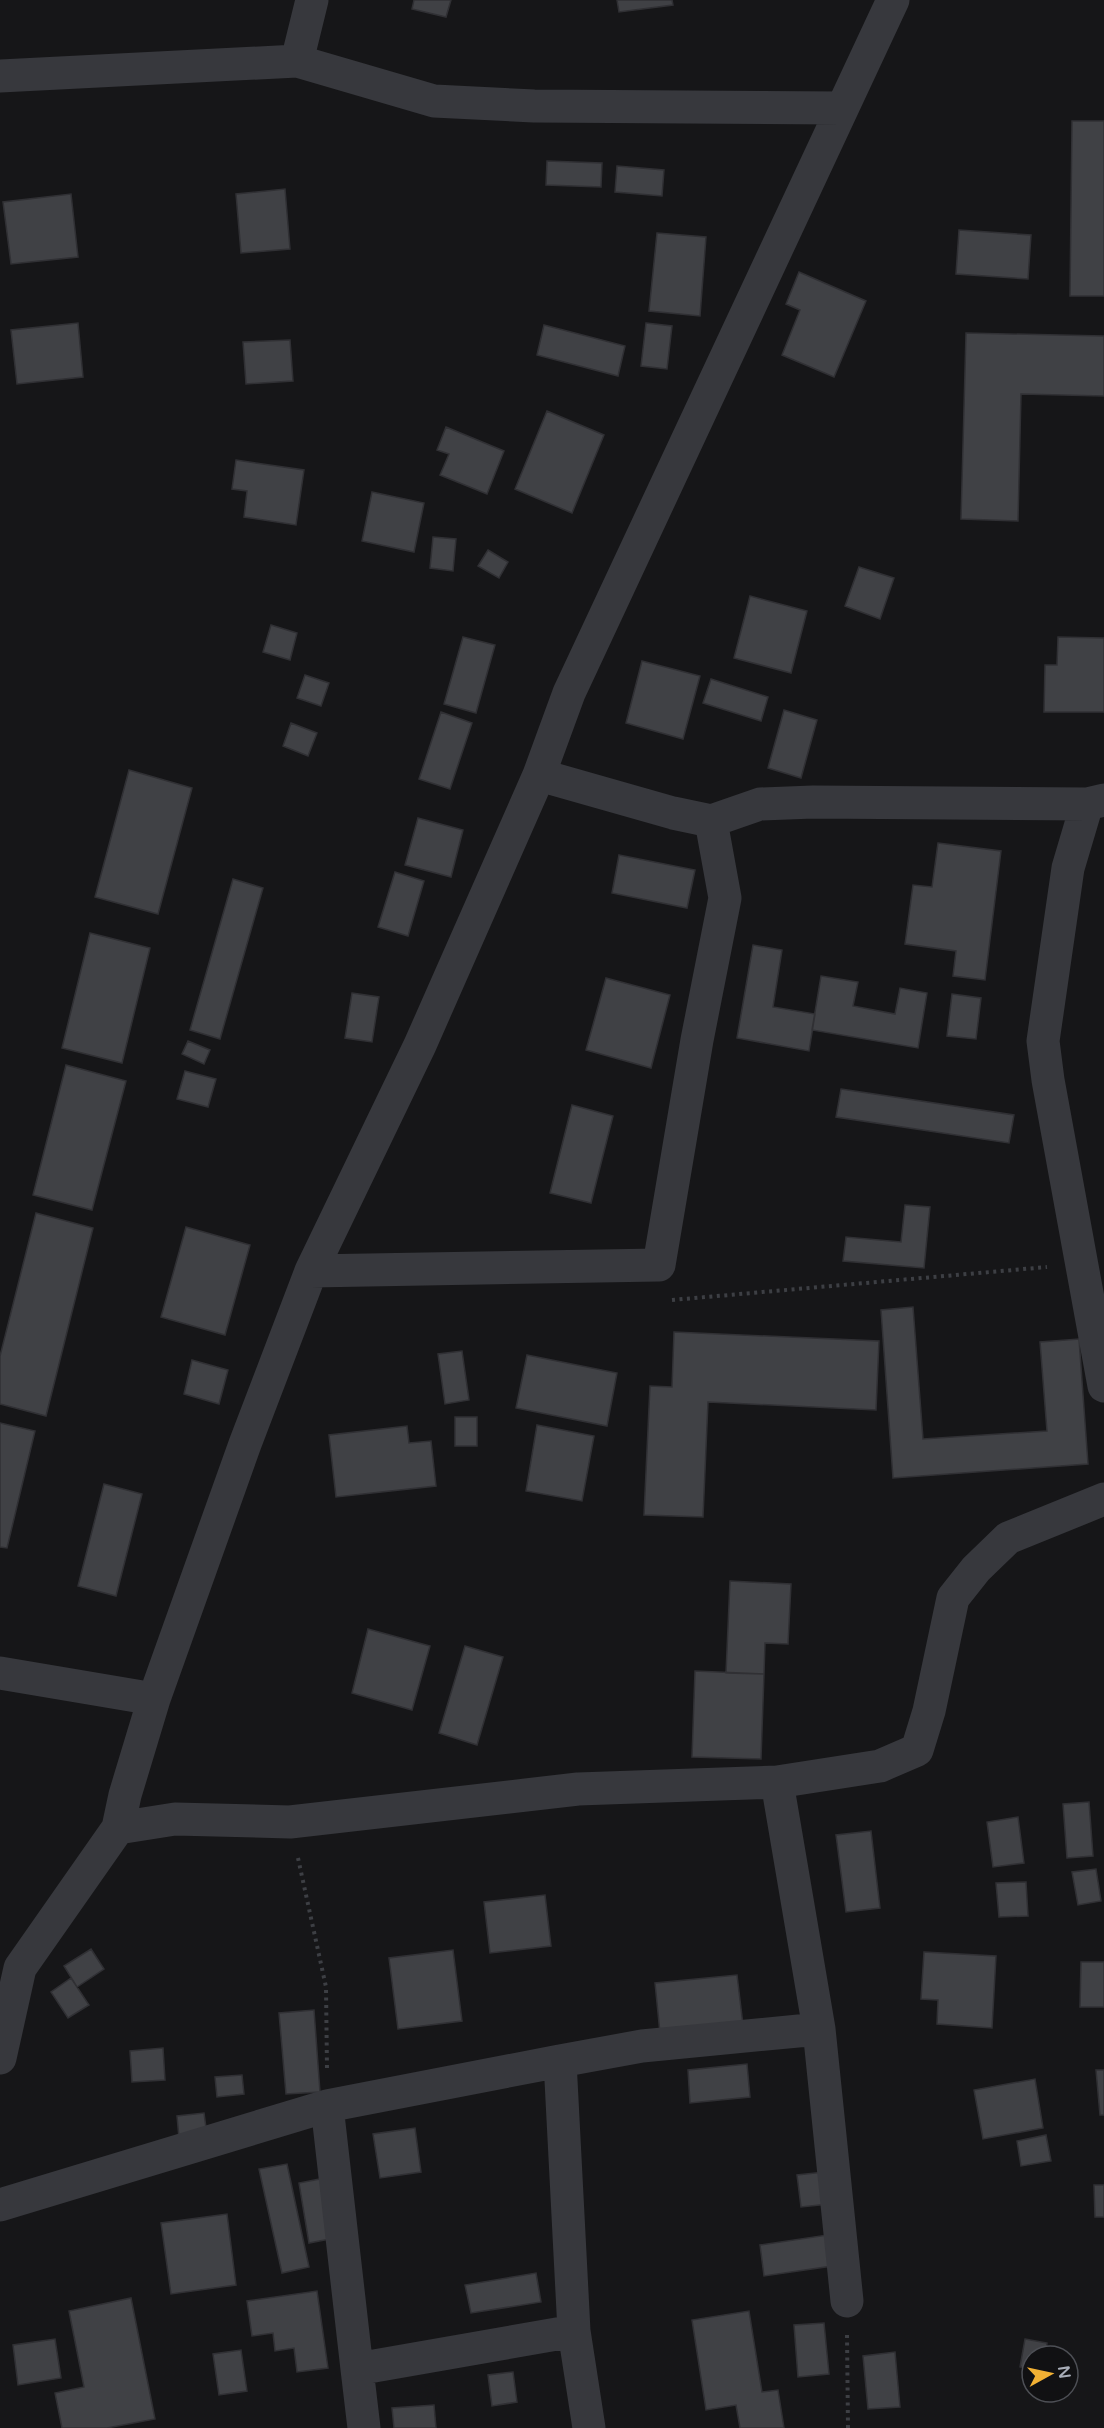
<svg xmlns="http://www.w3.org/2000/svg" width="1104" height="2428" viewBox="0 0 1104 2428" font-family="'Varela Round',sans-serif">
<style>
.building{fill:#404145;stroke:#303034;stroke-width:1.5}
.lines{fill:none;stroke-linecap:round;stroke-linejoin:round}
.path{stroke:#3d3f44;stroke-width:4;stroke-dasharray:3 4.5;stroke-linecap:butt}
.minor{stroke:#37383d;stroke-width:33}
</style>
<rect width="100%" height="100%" fill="#161618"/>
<!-- building -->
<path class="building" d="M414,0H451L446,17L412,9Z
M617,0H672L673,5L619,12Z
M1072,121H1104V296H1070Z
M547,161L602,163L601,187L546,185Z
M617,166L664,170L662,196L615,192Z
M285,189L290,249L241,253L236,194Z
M71,194L78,257L11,264L3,202Z
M959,230L1031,235L1028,279L956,274Z
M657,233L706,237L700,316L649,311Z
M799,272L866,301L834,377L782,355L800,310L786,304Z
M78,323L83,377L17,384L11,330Z
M646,323L672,326L667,369L641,366Z
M544,325L625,346L618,376L537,355Z
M966,333L1104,336V396L1021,394L1018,521L961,519Z
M290,340L293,381L246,384L243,342Z
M547,411L604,435L572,513L515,489Z
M446,427L504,451L487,494L440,475L449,454L437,450Z
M236,460L304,470L296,525L244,517L247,491L232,489Z
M372,492L424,503L414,552L362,541Z
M433,537L456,539L453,571L430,568Z
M488,550L508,562L499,578L478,566Z
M859,567L894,578L880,619L845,606Z
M750,596L807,611L791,673L734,658Z
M271,625L297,633L290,660L263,652Z
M463,637L495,645L476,713L444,704Z
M1058,637L1104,638V712H1044L1045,665H1057Z
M642,661L700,676L683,739L626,723Z
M305,675L329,683L321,706L297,698Z
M711,679L768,697L761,721L703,703Z
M784,710L817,720L801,778L768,768Z
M441,712L472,723L450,789L419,779Z
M291,723L317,733L308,756L283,746Z
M129,770L192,788L158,914L95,897Z
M418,818L463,830L451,877L405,865Z
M938,843L1001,851L985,980L953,976L956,951L905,944L913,885L932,887Z
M619,855L695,870L687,908L612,893Z
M395,872L424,881L408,936L378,927Z
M233,879L263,888L220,1039L190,1030Z
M90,933L150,948L122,1063L62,1048Z
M753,945L782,950L773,1007L815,1014L809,1051L737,1038Z
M821,976L858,982L853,1006L895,1014L900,988L927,993L918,1048L812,1030Z
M606,978L670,995L651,1068L586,1050Z
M352,993L379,997L372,1042L345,1038Z
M952,994L981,998L976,1039L947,1036Z
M188,1041L210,1050L204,1064L182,1054Z
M66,1065L126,1081L92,1210L33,1195Z
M185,1071L216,1079L208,1107L177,1099Z
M841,1089L1014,1115L1009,1143L836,1117Z
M572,1105L613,1116L591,1203L550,1193Z
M905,1205L930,1207L924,1268L843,1261L846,1237L901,1242Z
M36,1213L93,1228L46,1416L0,1404V1356Z
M186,1227L250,1245L225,1335L161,1317Z
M913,1307L923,1439L1047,1431L1040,1342L1079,1339L1088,1464L893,1478L881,1310Z
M674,1332L879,1341L876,1410L708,1402L703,1517L644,1515L650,1386L672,1387Z
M462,1351L469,1400L445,1404L438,1354Z
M527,1355L617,1373L607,1426L516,1408Z
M192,1360L228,1370L219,1404L184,1394Z
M455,1417H477V1446H455Z
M0,1423L35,1431L7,1548L0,1547Z
M537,1425L594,1436L582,1501L526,1491Z
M407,1426L409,1443L431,1441L436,1486L336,1497L329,1435Z
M104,1484L142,1494L116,1596L78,1586Z
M730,1581L791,1584L788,1644L765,1643L764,1674L726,1673Z
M368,1629L430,1646L412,1710L352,1693Z
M465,1646L503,1657L477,1745L439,1733Z
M695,1671L764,1674L761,1759L692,1757Z
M1089,1802L1093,1856L1067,1858L1063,1804Z
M1018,1817L1024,1863L993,1867L987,1822Z
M871,1831L880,1908L846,1912L836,1835Z
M1096,1869L1101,1901L1078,1905L1072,1872Z
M1026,1882L1028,1916L999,1917L996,1883Z
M545,1895L551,1946L490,1953L484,1902Z
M91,1949L104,1969L77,1987L64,1966Z
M453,1950L462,2021L398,2029L389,1958Z
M924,1952L996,1956L992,2028L937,2024L938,2000L921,1999Z
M1081,1962H1104V2007H1080Z
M737,1975L743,2025L660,2033L655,1983Z
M71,1978L89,2005L68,2018L51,1992Z
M314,2010L320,2092L286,2094L279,2013Z
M163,2048L165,2080L132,2082L130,2051Z
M747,2064L750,2097L690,2103L688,2070Z
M1096,2070H1104V2115H1100Z
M242,2075L244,2094L217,2097L215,2077Z
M1035,2079L1043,2128L983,2139L974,2090Z
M204,2113L207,2135L179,2138L177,2116Z
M415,2128L421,2172L380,2178L373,2134Z
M1046,2135L1051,2161L1021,2166L1017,2141Z
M287,2164L309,2267L282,2273L259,2169Z
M824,2172L829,2204L801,2207L797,2175Z
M325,2178L335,2238L309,2243L299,2183Z
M1094,2185H1104V2217H1095Z
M227,2214L236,2285L171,2294L161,2223Z
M834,2234L839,2265L764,2276L760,2245Z
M536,2273L541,2302L471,2313L465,2285Z
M317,2291L328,2368L297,2372L294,2348L275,2351L273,2333L252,2336L247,2301Z
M131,2298L155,2419L107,2428H62L55,2393L84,2387L69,2311Z
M749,2311L762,2392L778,2390L784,2428H740L736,2405L706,2410L692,2320Z
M824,2323L829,2374L798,2377L794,2325Z
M55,2339L61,2378L18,2385L13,2345Z
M1025,2339L1047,2343L1045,2356H1032V2369L1020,2367Z
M241,2350L247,2391L219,2395L213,2354Z
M895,2352L900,2407L868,2409L863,2356Z
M513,2372L517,2402L492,2406L488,2375Z
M434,2405L436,2428H394L392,2408Z"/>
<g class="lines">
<!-- path -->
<path class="path" d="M672,1300L1047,1267
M298,1858L326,1987L327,2069
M847,2335L848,2428"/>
<!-- minor -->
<path class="minor" d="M297,61L312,0
M0,76L297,61L434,101L534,106L842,108
M539,775L673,813L711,821L760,804L813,802L1087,804L1104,800
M1087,804L1068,868L1043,1041L1048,1080L1104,1386
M311,1271L659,1265L697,1040L725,898L711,821
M0,1673L154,1699
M118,1828L175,1819L290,1822L578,1789L777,1782L880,1766L917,1750L929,1711L953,1598L976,1569L1008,1538L1104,1499
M819,2029L847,2301
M0,2058L20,1968L118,1828L125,1795L154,1699L245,1444L311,1271L420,1045L539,775L569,693L893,0
M327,2106L357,2369
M0,2205L327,2106L560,2061
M364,2428L357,2369L574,2331
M589,2428L574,2331L560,2061L642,2046L819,2029L777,1782"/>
</g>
<!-- north arrow -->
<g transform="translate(1050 2374) rotate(82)"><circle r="28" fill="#111113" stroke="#4d4f55" stroke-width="1.5"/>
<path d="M0-4.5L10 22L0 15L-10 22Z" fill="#f2b134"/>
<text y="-9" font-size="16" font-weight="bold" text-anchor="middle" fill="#a8adb8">N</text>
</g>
</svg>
